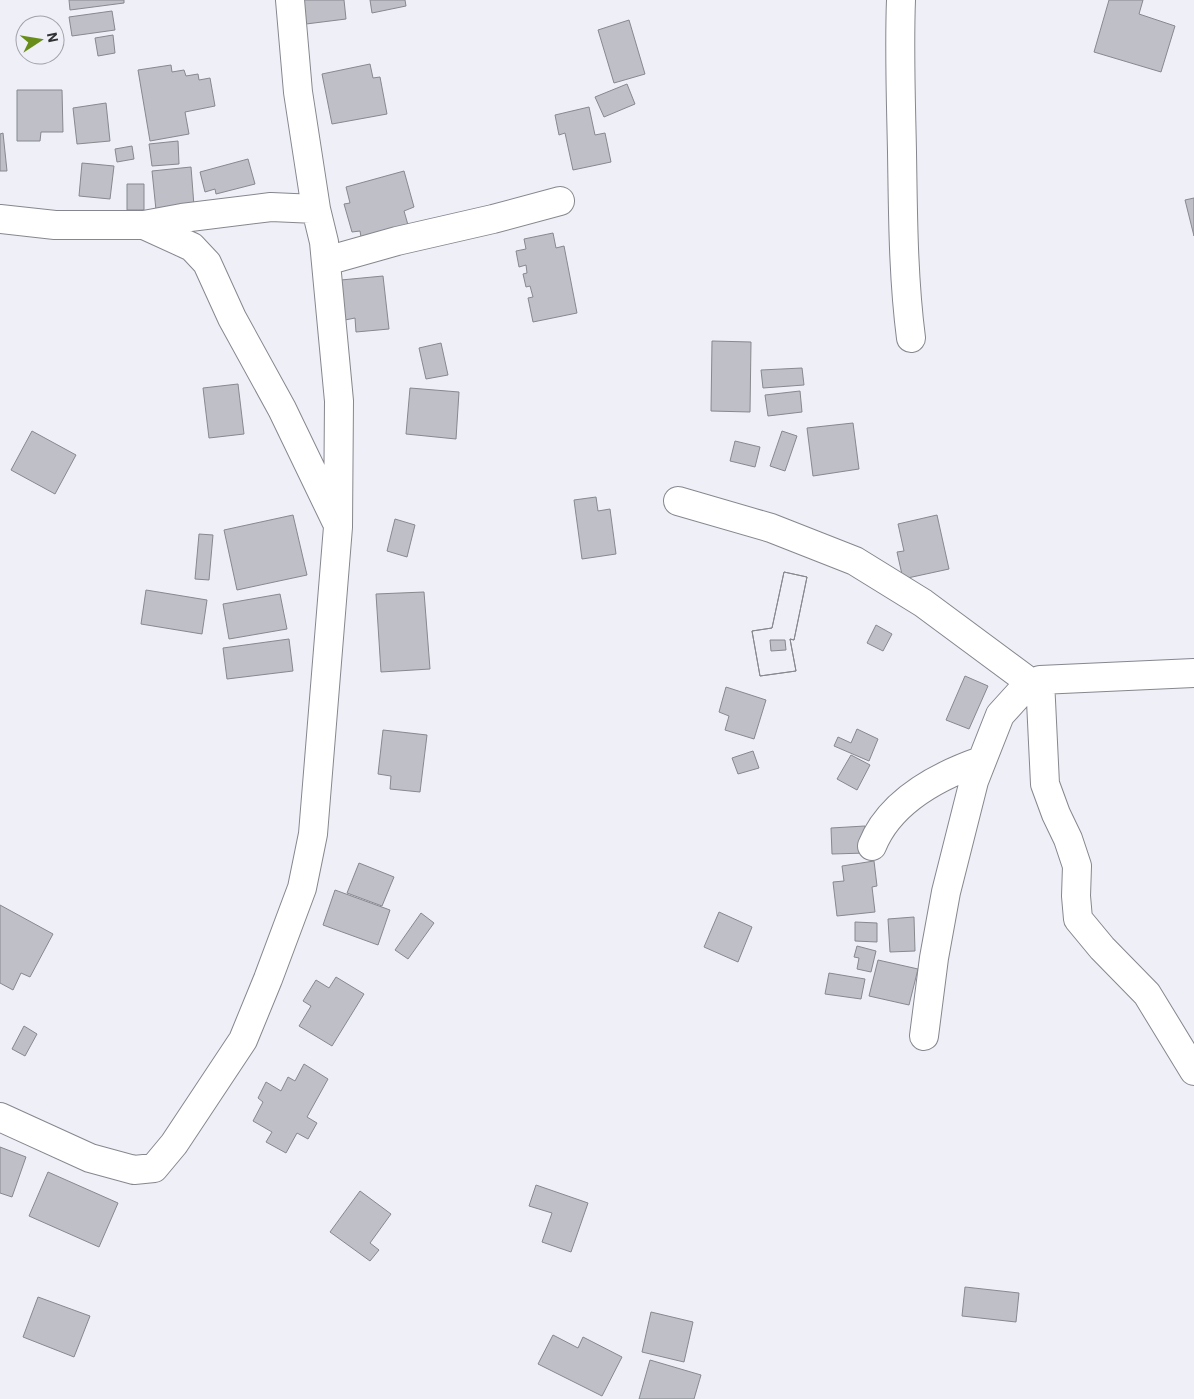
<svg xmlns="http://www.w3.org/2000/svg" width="1194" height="1399" viewBox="0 0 1194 1399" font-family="'IBM Plex Sans',sans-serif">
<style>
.building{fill:#bebfc7;stroke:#87898f;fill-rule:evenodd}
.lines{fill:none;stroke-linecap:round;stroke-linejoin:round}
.minor-casing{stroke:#86878e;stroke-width:30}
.minor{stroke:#fff;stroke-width:28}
</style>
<rect width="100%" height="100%" fill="#eeeff7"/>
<!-- building -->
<path class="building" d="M69,0H124V3L70,10Z
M303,0H344L346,19L306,24Z
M370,0H405L406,6L372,13Z
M1109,0H1143L1139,14L1175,26L1161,72L1094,52Z
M112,11L115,30L72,36L69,17Z
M629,20L645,74L614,83L598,30Z
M113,35L115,53L98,56L95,38Z
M370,64L373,78L380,77L387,114L332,124L322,74Z
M171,65L172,72L184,70L186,76L198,74L199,80L210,78L215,106L185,112L189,134L150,141L138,70Z
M627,84L635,104L604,117L595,97Z
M17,90H62L63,132H41L40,141H17Z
M106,103L110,141L77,144L73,108Z
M589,107L595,135L605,133L611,162L573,170L565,133L559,135L555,115Z
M3,133L7,171H0V134Z
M178,141L179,164L152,166L149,144Z
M132,146L134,159L117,162L115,149Z
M248,159L255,184L216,194L215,189L205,192L200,172Z
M82,163L114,166L110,199L79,196Z
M191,167L194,206L156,210L152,171Z
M404,171L414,207L404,211L408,225L361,237L360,231L352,232L344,204L350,203L346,187Z
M127,184H144V210H127Z
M1194,198V236L1185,200Z
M553,233L556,248L564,246L577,313L533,322L528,298L533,297L530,286L526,287L523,274L527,273L526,265L519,267L516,251L526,249L524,239Z
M383,276L389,329L356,332L355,318L345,320L341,280Z
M712,341L751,342L750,412L711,411Z
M441,343L448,375L426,379L419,348Z
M802,368L804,385L763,388L761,370Z
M238,384L244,434L209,438L203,388Z
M410,388L459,392L456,439L406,434Z
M800,391L802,412L768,416L765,395Z
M853,423L859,469L813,476L807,428Z
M32,431L76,455L55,494L11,470Z
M782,431L797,436L785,471L770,466Z
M735,441L760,447L755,467L730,461Z
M596,497L598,511L610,509L616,554L582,559L574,500Z
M293,515L307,575L237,590L224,530Z
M937,515L949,569L903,579L897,552L904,551L898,524Z
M395,519L415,525L407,557L387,551Z
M199,534L213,535L209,580L195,579Z
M784,572L807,577L794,640L790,639L796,671L760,676L752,631L772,628ZM770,640H785L786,650L771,651Z
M784,572L807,577L794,640L790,639L796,671L760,676L752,631L772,628Z
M146,590L207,600L202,634L141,624Z
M424,592L430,669L381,672L376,594Z
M280,594L287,629L229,639L223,604Z
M876,625L892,634L883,651L867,643Z
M289,639L293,671L227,679L223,648Z
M965,676L988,686L969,729L946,720Z
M726,687L766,700L754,739L725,730L729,716L719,712Z
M857,729L878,739L869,761L834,746L838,737L851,743Z
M383,730L427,735L420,792L390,789L391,776L378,774Z
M753,751L759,768L738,774L732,758Z
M851,755L870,765L857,790L837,779Z
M865,826L866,853L832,854L831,828Z
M874,861L877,886L872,887L875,912L837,916L833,882L844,881L842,866Z
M359,863L394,877L382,906L347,893Z
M335,890L390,910L378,945L323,925Z
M0,905L53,934L30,977L21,973L13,990L0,983Z
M719,912L752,927L738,962L704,947Z
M421,913L434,923L408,959L395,950Z
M914,917L915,951L890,952L888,919Z
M855,922L877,923V942L855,941Z
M857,946L876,951L871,972L857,969L859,958L854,957Z
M878,960L918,969L909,1005L869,996Z
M829,973L865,979L861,999L825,994Z
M336,977L364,994L332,1046L299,1026L311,1006L303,1001L316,980L329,988Z
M24,1026L37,1034L25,1056L12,1049Z
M304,1064L328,1079L307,1117L317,1123L308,1139L297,1133L286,1153L266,1142L272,1132L253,1121L263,1102L258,1098L266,1082L281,1091L288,1077L295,1081Z
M0,1147L26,1157L12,1197L0,1193Z
M48,1172L118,1203L99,1247L29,1216Z
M536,1185L588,1203L571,1252L542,1242L552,1213L529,1206Z
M360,1191L391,1214L370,1243L379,1250L370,1261L330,1232Z
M965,1287L1019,1293L1016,1322L962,1316Z
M38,1297L90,1316L74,1357L23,1337Z
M651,1312L693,1322L684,1362L642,1352Z
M553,1335L578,1348L583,1337L622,1357L602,1396L538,1364Z
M650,1360L701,1375L694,1399H639Z"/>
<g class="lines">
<!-- minor casing -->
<g class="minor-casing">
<path id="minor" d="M901,0C899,51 901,101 902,152C903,214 903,276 911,338
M0,219L55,225H144L182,218L271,207L316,209
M144,225L192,247L207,263L232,318L282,409L336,521
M326,261L397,241L493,219L560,201
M678,501L771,528L855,561L923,603L1031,683
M1040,680L1045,784L1056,814L1068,839L1077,866L1076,896L1078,919L1102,948L1147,994L1194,1071
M872,846C890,801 938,776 981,761
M924,1036L934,958L946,892L974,781L1000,715L1019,694L1031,683L1040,680L1194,673
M0,1117L90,1158L134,1170L154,1168L174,1144L243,1040L268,979L302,888L313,834L338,527L339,401L324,242L316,209L298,92L290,0"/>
</g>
<!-- minor -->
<use href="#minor" class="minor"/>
</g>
<!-- north arrow -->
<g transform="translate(40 40) rotate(78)"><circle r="24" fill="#eeeff7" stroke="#a2a3a9"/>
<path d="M0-4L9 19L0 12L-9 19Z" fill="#688e19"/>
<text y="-8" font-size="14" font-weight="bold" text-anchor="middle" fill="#313235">N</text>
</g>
</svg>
